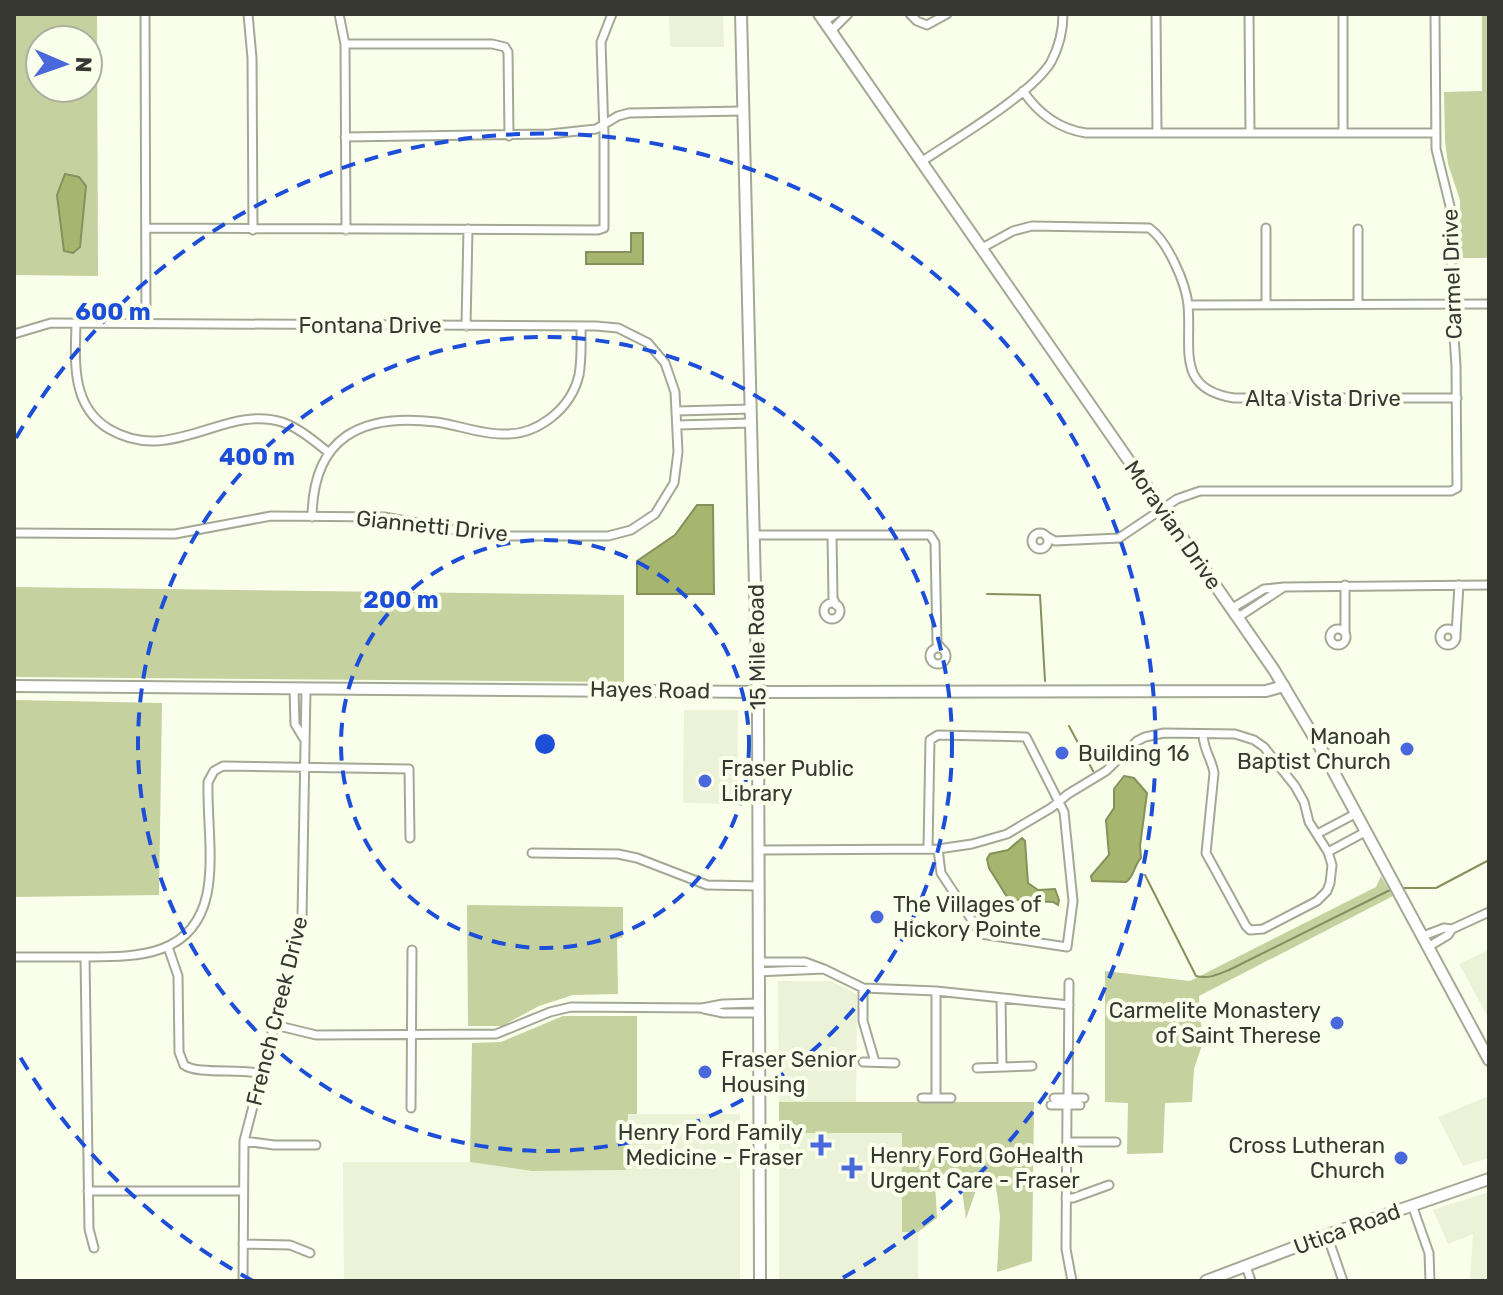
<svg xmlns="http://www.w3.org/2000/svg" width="1503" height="1295" viewBox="0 0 1503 1295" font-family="Rubik,sans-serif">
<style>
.built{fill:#ecf2d7}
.green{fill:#c5d19e;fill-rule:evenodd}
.water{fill:#a7b66e;stroke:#85905c;stroke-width:2}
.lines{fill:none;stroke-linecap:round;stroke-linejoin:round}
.stream{stroke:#85905c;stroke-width:2}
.street-casing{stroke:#a4a996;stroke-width:11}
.secondary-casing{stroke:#a4a996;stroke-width:14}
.street{stroke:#fff;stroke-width:7}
.secondary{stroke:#fff;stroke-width:10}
.ring{fill:none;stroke:#1d4ed8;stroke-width:4;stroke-dasharray:14 10}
.poi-dot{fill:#4968dc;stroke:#f9ffea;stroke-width:3}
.labels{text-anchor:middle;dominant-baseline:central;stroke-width:8;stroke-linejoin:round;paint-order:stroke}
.street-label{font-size:22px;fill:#363831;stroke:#f9ffea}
.poi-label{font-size:22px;fill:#363831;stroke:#f9ffea;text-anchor:start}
.centre{fill:#1d4ed8;stroke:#f9ffea;stroke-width:4}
.ring-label{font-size:24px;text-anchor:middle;font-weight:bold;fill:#1d4ed8;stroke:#f9ffea;stroke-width:8;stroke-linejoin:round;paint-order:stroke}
</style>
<rect width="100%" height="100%" fill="#f9ffea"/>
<!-- built -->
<path class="built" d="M669,14H723L724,47H670Z
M684,710H738L737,804L683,803Z
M1489,950V1019L1459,964Z
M778,981H831L857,994L856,1102H779Z
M1489,1096V1158L1463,1166L1438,1117Z
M628,1114H740V1281H344L343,1162H470L532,1171L626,1170Z
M779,1133H902V1232H918V1281H779Z
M1489,1192V1281H1470L1473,1234L1448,1244L1433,1210Z"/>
<!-- green -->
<path class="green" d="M14,14H97L98,276L14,275ZM40,40H88V88H40Z
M1482,14H1489V258H1460V200L1448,164L1445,141L1444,92L1482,91Z
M14,587L624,595V682L14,677Z
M14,700L162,703L159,895L14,897Z
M1381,876L1393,896L1199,996L1200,1018L1204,1039L1194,1069L1192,1102L1165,1103L1163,1153L1127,1154L1128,1103L1105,1102V971L1190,981L1376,887Z
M467,905L623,907V937L617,939L618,994L573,995L539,1006L502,1026H468Z
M563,1016H637V1114H628L626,1170L532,1171L470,1162L472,1043L501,1042Z
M779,1102H1034L1032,1261L997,1272L1000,1216L996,1187L976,1190L966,1219L960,1175L935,1183L937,1218L918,1232H902V1133H779Z"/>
<!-- water -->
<path class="water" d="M65,174L79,177L86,186L80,247L73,253L64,251L57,195Z
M631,233H643V264H586V252H631Z
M697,505H713L714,594H637V561L675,535Z
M1124,776L1134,778L1147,793L1140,846L1141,858C1134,865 1134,877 1126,882L1092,881L1091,876L1109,855L1106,820L1114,808V789Z
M1022,838L1025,841L1028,883L1038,890L1055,889L1059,900L1058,905L1053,902L1009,900L989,868L987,859L990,854L1008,850Z"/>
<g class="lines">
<!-- stream -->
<path class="stream" d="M987,594L1040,595L1045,681
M1069,726L1093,771
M1145,875L1196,976C1208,979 1217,975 1229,970L1390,890
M1402,888H1436L1489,860"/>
<!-- street casing -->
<g class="street-casing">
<path id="street" d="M145,14L146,324
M248,14L252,58L253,230
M339,14L345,44L346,230
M910,14L917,21L927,25L947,14
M1156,14L1157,133
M1249,14L1250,133
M824,22L835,14
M831,31L848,14
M345,44H492L505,47L508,52L509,136
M1023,91C1038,113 1059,129 1086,133H1435
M1343,133V14
M345,137L550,134L596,129L618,116L629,113L744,111
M921,162C955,139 1031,95 1051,62C1059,47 1063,31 1063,14
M147,228L598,230L604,228V134L601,42L612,14
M982,248L1013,231L1032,226L1149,228C1167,240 1186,283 1188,305C1192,348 1175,389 1234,398H1457
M1358,304V229
M1188,305L1489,304
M1266,305V228
M76,324C75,362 71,406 109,429C172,466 224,404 282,422C299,428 314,441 328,452
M466,326L468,229
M14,334L51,323L596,326L618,328L648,343L665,363L675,392L678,452L674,483L655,514L631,530L608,536H489L384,517L271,516L175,534L14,533
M677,411L751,409
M677,425L752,423
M312,517C313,437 361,413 436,422C458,425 480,434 502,434C537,436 571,409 579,375C582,359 581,342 581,326
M1032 541a8 8 0 1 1 16 0a8 8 0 1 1-16 0Z
M754,535H930L935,543L937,643L942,649
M832,535L833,598L836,605
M1046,536L1055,541L1119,538L1177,499L1200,491H1451L1457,488L1456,366L1452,305L1450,206L1436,149L1435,14
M1284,587L1489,585
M824 611a8 8 0 1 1 16 0a8 8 0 1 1-16 0Z
M1231,609L1264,589L1284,587L1237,618
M1440 637a8 8 0 1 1 16 0a8 8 0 1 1-16 0Z
M1330 637a8 8 0 1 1 16 0a8 8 0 1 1-16 0Z
M1345,633V585
M1456,634L1459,585
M930 656a8 8 0 1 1 16 0a8 8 0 1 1-16 0Z
M294,689L295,724L304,739
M1317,834L1355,814
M928,848L930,740L938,735L1026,737L1064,812L1073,901L1067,947L981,934L941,873L938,849
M759,850L938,849L972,844L1007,834L1051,808L1068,794L1106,771L1137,741L1145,737L1164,733L1235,734L1254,740L1264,747L1295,786L1304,802L1309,822L1328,852L1332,865L1330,883L1327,891L1317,901L1263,929L1250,930L1246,926L1206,853L1214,773C1212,759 1204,752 1203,735
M1328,852L1365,832
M532,853L618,854L637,858L707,885L759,886
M1452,929L1489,912
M1423,936L1444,928L1452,929L1448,935L1428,947
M168,947L178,976L179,1052L184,1065C198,1075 240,1068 262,1074
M14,957C39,957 64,957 88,957C139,957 194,956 207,894C214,859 207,818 208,782L214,771L223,766L409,769L410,838
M85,957L89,1229L94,1248
M824,969L863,988L936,991L1069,1005
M759,972L824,969L805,962H759
M863,988V1021L875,1062
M1001,998L1002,1067
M704,1009L723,1013H759
M275,1025L316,1035L496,1034L550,1012L571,1007L702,1008L723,1004L759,1003
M863,1062L895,1063
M977,1068L1032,1066
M922,1098H951
M936,1098V991
M1054,1098H1084
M1068,1098L1069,983
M1051,1105H1080
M1067,1105L1066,1249L1072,1281
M411,1108L412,950
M244,1141L274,1145H316
M1067,1142H1116
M88,1191H243
M1066,1198H1073L1109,1185
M1412,1205L1429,1253L1430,1281
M1327,1235L1343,1281
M243,1244L290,1245L310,1253
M1246,1266L1251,1281
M243,1281L244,1141L302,918L306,689"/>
</g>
<!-- secondary casing -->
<g class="secondary-casing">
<path id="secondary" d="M741,14L758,709L760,1281
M819,14L1274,670L1324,754L1489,1060
M14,686L776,692L1266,691L1284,686
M1206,1281L1327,1235L1489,1179"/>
</g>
<!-- street -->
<use href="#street" class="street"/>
<!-- secondary -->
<use href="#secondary" class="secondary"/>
</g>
<!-- distance rings -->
<g class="ring">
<circle cx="545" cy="744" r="204"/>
<circle cx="545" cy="744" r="407"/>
<path d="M253 1281A611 611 0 0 1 16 1050M16 438A611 611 0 1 1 837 1281"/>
</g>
<!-- markers -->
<g class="poi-dot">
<circle cx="1407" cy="749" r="8"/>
<circle cx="1062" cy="753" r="8"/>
<circle cx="705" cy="781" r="8"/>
<circle cx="877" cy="917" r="8"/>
<circle cx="1337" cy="1023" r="8"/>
<circle cx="705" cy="1072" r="8"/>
<path d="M817 1133h8v8h8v8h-8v8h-8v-8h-8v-8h8z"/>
<circle cx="1401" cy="1158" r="8"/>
<path d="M848 1156h8v8h8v8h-8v8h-8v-8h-8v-8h8z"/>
</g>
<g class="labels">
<!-- street labels -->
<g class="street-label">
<text transform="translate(1452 274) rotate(-92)">Carmel Drive</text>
<text x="370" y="325">Fontana Drive</text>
<text x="1323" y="398">Alta Vista Drive</text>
<text transform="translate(1173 525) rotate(55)">Moravian Drive</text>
<text transform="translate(432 526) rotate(6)">Giannetti Drive</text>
<text transform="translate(757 647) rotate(-91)">15 Mile Road</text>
<text transform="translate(650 690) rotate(1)">Hayes Road</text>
<text transform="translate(277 1011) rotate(-76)">French Creek Drive</text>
<text transform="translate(1347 1229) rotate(-20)">Utica Road</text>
</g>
<!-- poi labels -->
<g class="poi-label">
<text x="1391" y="736" text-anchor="end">Manoah<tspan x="1391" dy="25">Baptist Church</tspan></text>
<text x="1078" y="753">Building 16</text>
<text x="721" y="768">Fraser Public<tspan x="721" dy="25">Library</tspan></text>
<text x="893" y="904">The Villages of<tspan x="893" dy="25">Hickory Pointe</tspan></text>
<text x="1321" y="1010" text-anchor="end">Carmelite Monastery<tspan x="1321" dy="25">of Saint Therese</tspan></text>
<text x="721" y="1059">Fraser Senior<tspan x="721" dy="25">Housing</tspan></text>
<text x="803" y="1132" text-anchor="end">Henry Ford Family<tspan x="803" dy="25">Medicine - Fraser</tspan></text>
<text x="1385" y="1145" text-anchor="end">Cross Lutheran<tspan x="1385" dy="25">Church</tspan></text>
<text x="870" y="1155">Henry Ford GoHealth<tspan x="870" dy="25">Urgent Care - Fraser</tspan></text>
</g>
</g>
<circle cx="545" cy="744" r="12" class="centre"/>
<g class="ring-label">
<text x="113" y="320">600 m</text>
<text x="257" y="465">400 m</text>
<text x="401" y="608">200 m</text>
</g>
<!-- border -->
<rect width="1503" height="1295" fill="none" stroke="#363831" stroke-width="32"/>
<!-- north arrow -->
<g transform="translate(64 64) rotate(92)"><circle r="38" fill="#f9ffea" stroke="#abafa0" stroke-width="2"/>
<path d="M0-6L14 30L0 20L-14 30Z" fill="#4968dc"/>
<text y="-12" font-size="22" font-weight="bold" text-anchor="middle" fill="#363831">N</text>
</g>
</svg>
